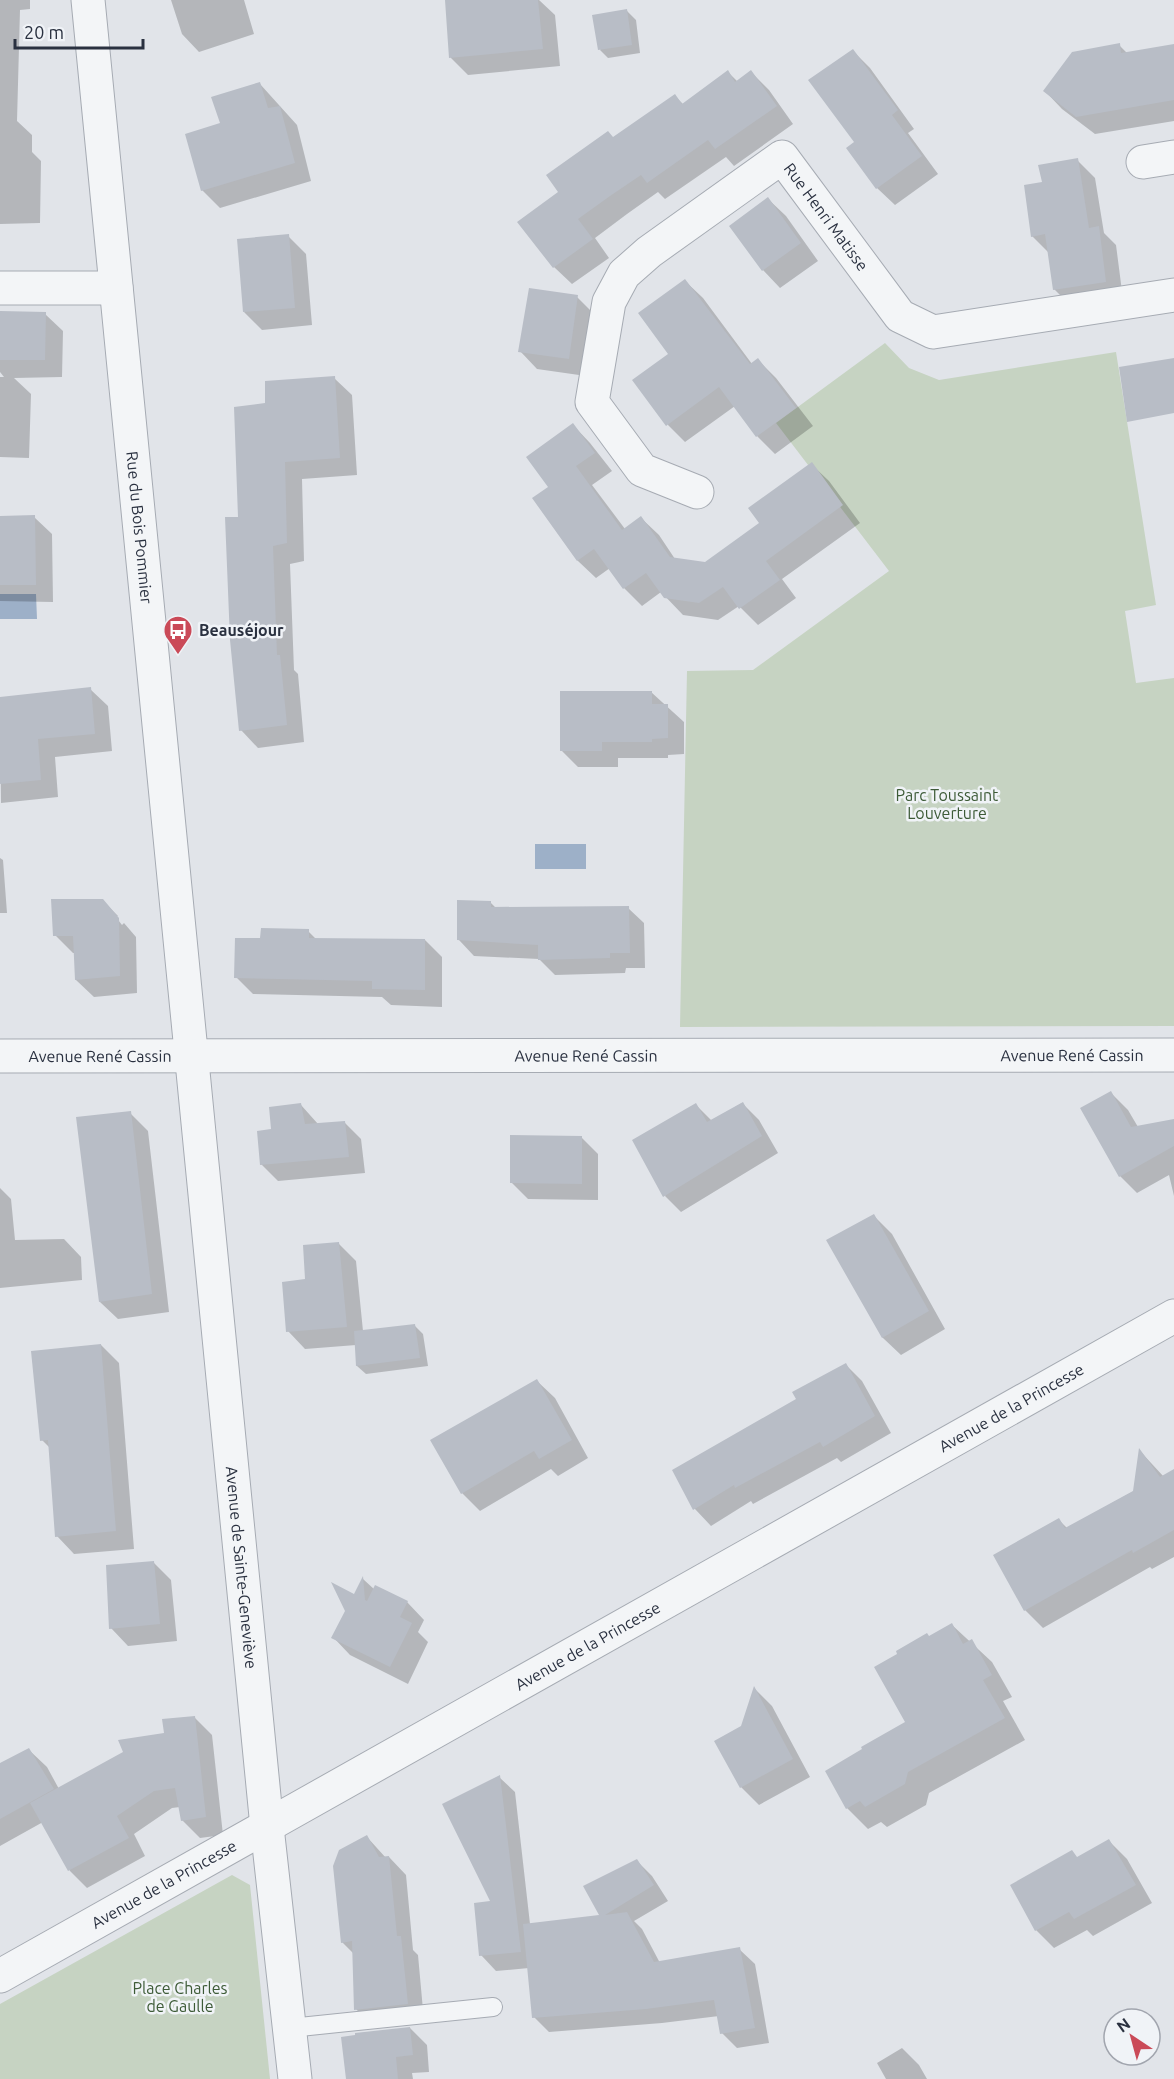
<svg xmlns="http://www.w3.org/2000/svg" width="1174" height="2079" viewBox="0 0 1174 2079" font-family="Ubuntu,sans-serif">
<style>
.green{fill:#c6d3c2}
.water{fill:#9db0c8}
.shadow{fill:#0003}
.building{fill:#b8bdc6}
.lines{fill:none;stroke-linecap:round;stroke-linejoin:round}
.service-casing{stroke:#a6abb3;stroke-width:20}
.minor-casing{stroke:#a6abb3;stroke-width:35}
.service{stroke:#f3f5f7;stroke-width:18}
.minor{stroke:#f3f5f7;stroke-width:33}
.labels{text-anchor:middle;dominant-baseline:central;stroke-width:5;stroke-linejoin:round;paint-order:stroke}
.street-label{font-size:16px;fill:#2a3140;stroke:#f0f3f7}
.poi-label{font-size:16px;font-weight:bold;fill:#2a3140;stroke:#f0f3f7;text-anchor:start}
.park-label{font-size:16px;fill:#3d5b37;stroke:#f0f3f7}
</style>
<rect width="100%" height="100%" fill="#e1e4e9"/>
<!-- green -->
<path class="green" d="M885,343L909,368L939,380L1116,352L1156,605L1125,611L1136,683L1174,678V1026L680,1027L687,671L753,670L889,571L776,423Z
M232,1875L250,1885L270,2079H0V2004Z"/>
<!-- water -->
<path class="water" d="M0,594H36L37,619H0Z
M535,844H586V869H535Z"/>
<!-- shadow -->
<path class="shadow" d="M0,0H30V9L20,10L17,121L32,135V152L41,161L40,223L0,224Z
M171,0H244L254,34L199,52L182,34Z
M447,0H539L555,15L560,66L468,75L451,58Z
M627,11L636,20L640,53L608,58L600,50Z
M1119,45L1128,54L1174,46V121L1095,134L1062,109L1045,91Z
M853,51L870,68L914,129L908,133L938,174L895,205L877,188L856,142Z
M728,72L738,82L751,72L769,90L793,124L734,166L726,157L665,199L658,192L627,214L595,238L609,258L572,284L554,267L561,192L614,139L675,96L684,105Z
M260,84L297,125L311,181L220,208L202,190L222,124Z
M1077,160L1095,178L1104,233L1116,245L1123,299L1072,307L1054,289L1049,253L1032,236L1043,183Z
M768,199L786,216L818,261L780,288L763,270Z
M288,236L306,254L312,325L262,330L244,312Z
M685,281L703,298L752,364L758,360L776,378L813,426L775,454L757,436L735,406L685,442L668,425Z
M577,297L595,315L586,376L537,369L520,351Z
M0,313L45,314L63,331L62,377L14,378L31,394L29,458L0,457V377H4L0,372Z
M334,378L352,395L357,475L302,479L304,561L290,564L294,670L298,674L304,742L258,748L241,730L267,405Z
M573,425L590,443L612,471L592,485L625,529L641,518L659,535L675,559L705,563L762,524L811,464L829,481L860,523L782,579L796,598L758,625L739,606L718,620L683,615L661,592L642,606L624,588L610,568L596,578L578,561L534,499L550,488Z
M0,517H34L52,534L53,602L0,601Z
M90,689L108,706L112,751L55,757L58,797L1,803L0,698Z
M651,692L684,722V754L668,755V758H618V767H578L562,751Z
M0,858L3,860L7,913H0Z
M102,900L118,916H115L122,925L124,923L136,937L137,993L94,997L76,980L75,953H73L55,935Z
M490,902L496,908H628L644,923L645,968H626L625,973L555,975L539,959L474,956L459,940Z
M308,931L317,940H425L442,957V1007L391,1005L382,997L253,994L236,977L262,939Z
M1111,1093L1128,1110L1138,1127L1174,1120V1196L1169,1175L1137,1193L1120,1176Z
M742,1103L759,1120L778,1153L681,1212L665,1196L696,1105L712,1121Z
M301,1105L318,1124L344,1122L361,1139L365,1173L278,1181L261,1164L273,1130Z
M130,1113L148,1131L169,1312L118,1319L100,1302Z
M581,1137L598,1154V1200L528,1199L511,1182Z
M0,1188L11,1199L15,1240L64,1239L81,1257L82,1280L0,1288Z
M874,1216L892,1234L945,1329L901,1355L883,1338L828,1241Z
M338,1243L356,1261L363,1331L414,1325L423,1334L428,1366L366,1374L357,1366L356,1345L305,1349L288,1331L306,1280Z
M101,1345L119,1363L134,1549L74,1554L57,1536L50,1448L42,1440Z
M846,1365L862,1381L891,1433L841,1462L837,1458L753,1504L751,1501L711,1526L695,1509L674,1471L798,1400Z
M537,1381L555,1398L588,1458L558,1476L551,1469L480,1511L462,1493Z
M1140,1451L1164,1477L1174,1471V1557L1152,1569L1150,1567L1043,1628L1025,1610L1059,1520L1067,1528L1134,1491Z
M154,1563L171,1580L177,1641L128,1646L111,1628Z
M363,1579L375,1590L407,1602L424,1620L418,1632L428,1642L408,1684L350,1655L333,1637Z
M952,1625L992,1662L1012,1697L1003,1701L1025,1740L929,1793L926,1805L887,1827L881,1822L868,1829L847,1808L907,1722L929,1638Z
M755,1689L772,1706L810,1777L759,1805L741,1787L742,1727Z
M195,1718L212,1735L223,1835L200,1838L182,1820L180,1807L172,1808L134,1834L145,1856L87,1888L70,1871L43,1822L0,1846V1765L29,1750L47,1767L59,1789L166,1734Z
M499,1777L515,1792L530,1924L601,1917L637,1861L652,1876L668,1901L634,1921L642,1929L660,1963L739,1949L755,1964L769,2043L737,2048L722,2033L719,2016L662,2023L549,2032L534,2017L529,1968L496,1971L481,1955L493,1902Z
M367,1837L386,1858L389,1857L406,1875L413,1950L418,1955L424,2021L373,2027L356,2009L354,1954L342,1942Z
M1109,1841L1127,1859L1152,1903L1093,1936L1087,1930L1054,1948L1036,1930L1078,1858Z
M410,2028L427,2045L429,2072L412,2073L413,2079H347Z
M902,2048L919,2065L927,2079H886L877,2063Z"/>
<!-- building -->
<path class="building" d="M445,0H538L543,49L449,58Z
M627,9L632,45L598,50L592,15Z
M1120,43L1121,53L1174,44V100L1076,117L1043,91L1072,52Z
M853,49L898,110L892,115L922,156L876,189L846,148L854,142L808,80Z
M728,70L735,82L751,70L777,106L715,149L708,140L647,183L641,175L610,196L578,219L593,239L553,268L517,222L558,192L546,175L608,131L613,137L675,94L682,104Z
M260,82L268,108L280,106L295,163L201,191L185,134L220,123L211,97Z
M1078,158L1089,228L1099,226L1106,282L1053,290L1045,234L1031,237L1024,185L1042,182L1038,165Z
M768,197L801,243L762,271L729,226Z
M289,234L295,308L243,312L237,239Z
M685,279L750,364L758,358L796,408L756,437L719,387L666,426L632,380L668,354L638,313Z
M529,288L578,295L569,359L518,352Z
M0,311L46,312L45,360H0Z
M1174,358V413L1127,422L1119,367Z
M335,376L340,458L285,462L287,543L273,546L277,655H280L287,725L239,731L230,640L225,517H238L234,407L265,403V381Z
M573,423L595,453L576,466L622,530L641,516L670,557L705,562L759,523L748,508L812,462L843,505L766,561L780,580L739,609L723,587L699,603L664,598L646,573L623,589L594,549L577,561L532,498L548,487L526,457Z
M35,515L36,585H0V516Z
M91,687L95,734L38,739L41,780L0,784V697Z
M560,691H652V704H668V738L652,739V742H602V751H560Z
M51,899H103L119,918L120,976L75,980L73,936H53Z
M457,900L491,901V907L629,906L630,953H610V958L538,960V945L457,940Z
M261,928L309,929V938L425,939V990L372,989V981L234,978L235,938H260Z
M1111,1091L1131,1127L1174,1119V1146L1119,1177L1080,1108Z
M743,1102L762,1136L663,1197L632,1140L696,1103L707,1122Z
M301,1103L305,1124L345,1121L349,1157L260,1165L257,1131L271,1129L269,1107Z
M131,1111L152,1294L99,1302L76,1117Z
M510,1135L582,1136V1184L510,1183Z
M874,1214L929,1311L882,1338L826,1240Z
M339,1242L347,1327L286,1332L282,1282L305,1279L303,1245Z
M415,1324L420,1358L356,1366L354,1331Z
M101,1344L116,1531L55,1537L48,1440L40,1441L31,1351Z
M846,1363L875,1416L823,1447L820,1442L735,1488L734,1485L693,1510L672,1470L796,1399L792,1392Z
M537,1379L572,1440L539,1459L534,1451L461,1494L430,1440Z
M1139,1448L1160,1477L1174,1469V1530L1133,1553L1132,1550L1024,1611L993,1555L1059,1518L1065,1528L1133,1491Z
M154,1561L160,1624L109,1629L106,1565Z
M363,1576L365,1600L367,1601L375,1585L408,1601L400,1617L412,1623L390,1667L331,1638L345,1611L331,1582L354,1594Z
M952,1623L963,1644L972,1639L992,1675L983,1680L1005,1718L908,1772L905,1784L865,1807L860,1801L846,1809L825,1771L862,1749L861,1747L905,1722L874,1667L897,1654L896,1651L927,1633L929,1636Z
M754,1686L793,1759L740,1788L714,1741L741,1726Z
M195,1716L206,1817L181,1821L175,1788L154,1791L117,1816L129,1838L68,1871L30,1803L123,1752L118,1740L164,1733L162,1719Z
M29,1748L54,1789L0,1819V1763Z
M500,1775L521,1952L479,1956L474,1903L490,1901L442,1804Z
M367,1835L379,1857L389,1856L397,1936H401L408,2004L354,2010L352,1941L341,1943L333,1866L339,1850Z
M1109,1839L1136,1885L1074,1919L1069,1912L1035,1931L1010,1885L1072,1850L1077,1857Z
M637,1859L654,1885L605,1915L627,1912L654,1962L740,1947L755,2028L720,2034L714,2000L646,2009L532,2018L523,1924L599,1915L583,1886Z
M410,2027L413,2055L396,2057L398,2079H346L341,2037L355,2035V2033Z"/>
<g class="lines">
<!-- service casing -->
<g class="service-casing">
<path id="service" d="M290,2028L493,2007"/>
</g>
<!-- minor casing -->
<g class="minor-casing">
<g id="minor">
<path id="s1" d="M88,0L267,1827L295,2079"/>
<path d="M1143,162L1174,157"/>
<path d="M0,288H116"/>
<path id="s2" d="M697,492L642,470L592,402L609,302L624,274L649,252L782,157L900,316L933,332L1174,295"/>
<path id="s3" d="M0,1056L1174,1055"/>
<path id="s4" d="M0,1976L1174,1316"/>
</g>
</g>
<!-- service -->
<use href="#service" class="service"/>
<!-- minor -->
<use href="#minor" class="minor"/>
</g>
<!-- icons -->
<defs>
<g id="bus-pin" transform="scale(1.5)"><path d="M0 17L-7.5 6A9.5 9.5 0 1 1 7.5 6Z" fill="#ca4a58" stroke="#f0f3f7"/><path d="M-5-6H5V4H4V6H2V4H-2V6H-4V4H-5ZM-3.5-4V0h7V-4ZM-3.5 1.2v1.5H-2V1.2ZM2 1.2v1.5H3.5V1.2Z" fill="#fff"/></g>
</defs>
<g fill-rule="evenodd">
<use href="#bus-pin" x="178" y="630"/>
</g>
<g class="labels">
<!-- street labels -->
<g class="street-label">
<text stroke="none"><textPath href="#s2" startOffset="548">Rue Henri Matisse</textPath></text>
<text stroke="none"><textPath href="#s1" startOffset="530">Rue du Bois Pommier</textPath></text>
<text stroke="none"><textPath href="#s3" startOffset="586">Avenue René Cassin</textPath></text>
<text stroke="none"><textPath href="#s3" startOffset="100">Avenue René Cassin</textPath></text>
<text stroke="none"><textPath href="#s3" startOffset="1072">Avenue René Cassin</textPath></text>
<text stroke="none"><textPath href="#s4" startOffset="1160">Avenue de la Princesse</textPath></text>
<text stroke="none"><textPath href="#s1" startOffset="1575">Avenue de Sainte-Geneviève</textPath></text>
<text stroke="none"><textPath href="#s4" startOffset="674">Avenue de la Princesse</textPath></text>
<text stroke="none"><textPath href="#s4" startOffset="188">Avenue de la Princesse</textPath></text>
</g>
<!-- poi labels -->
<g class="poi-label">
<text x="199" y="630">Beauséjour</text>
</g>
<!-- park labels -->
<g class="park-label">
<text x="947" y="795">Parc Toussaint<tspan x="947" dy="18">Louverture</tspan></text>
<text x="180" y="1988">Place Charles<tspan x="180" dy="18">de Gaulle</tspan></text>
</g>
</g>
<!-- north arrow -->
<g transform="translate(1132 2037) rotate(324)"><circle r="28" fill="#f0f3f7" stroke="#a1a5ae" stroke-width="1.5"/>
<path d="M0-4.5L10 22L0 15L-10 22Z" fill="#ca4a58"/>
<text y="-9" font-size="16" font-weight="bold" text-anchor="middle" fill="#2a3140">N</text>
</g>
<!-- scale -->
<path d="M15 39v9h128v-9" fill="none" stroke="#2a3140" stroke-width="3"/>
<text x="24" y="39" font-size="18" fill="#2a3140" stroke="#f0f3f7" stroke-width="4.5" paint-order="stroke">20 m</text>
</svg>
